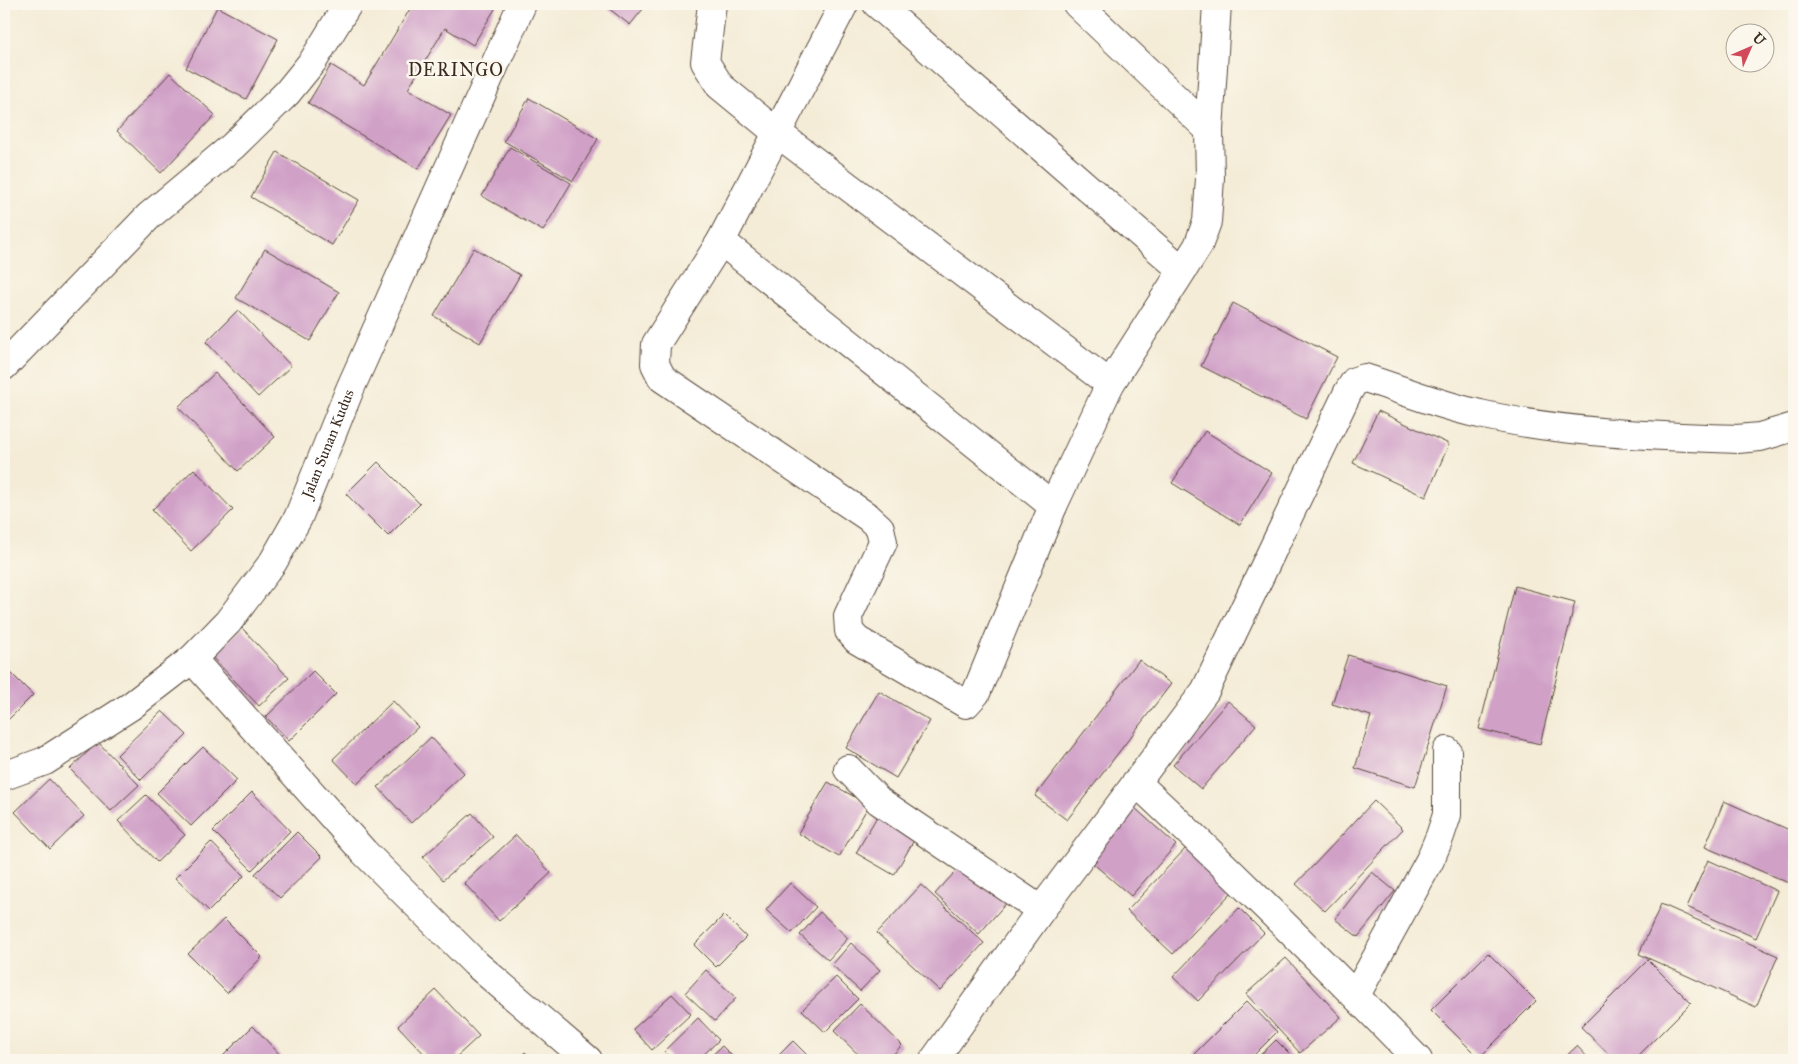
<svg xmlns="http://www.w3.org/2000/svg" width="1798" height="1064" viewBox="0 0 1798 1064" font-family="'IM FELL Great Primer',serif">
<style>
.building{fill:#d0a0c7}
.lines{fill:none;stroke-linecap:round;stroke-linejoin:round}
.minor-casing{stroke:#57473a;stroke-width:30}
.minor{stroke:#fff;stroke-width:28}
.labels{text-anchor:middle;dominant-baseline:central;stroke-width:5;stroke-linejoin:round;paint-order:stroke}
.street-label{font-size:15px;fill:#3b2a1e;stroke:#fbf7ec}
.quarter-label{font-size:18px;letter-spacing:1px;fill:#3b2a1e;stroke:#fbf7ec}
</style>
<rect width="100%" height="100%" fill="#fbf7ec"/>
<filter id="ink" filterUnits="userSpaceOnUse"><feTurbulence type="fractalNoise" baseFrequency=".02" numOctaves="2"/><feDisplacementMap in="SourceGraphic" scale="10" xChannelSelector="R" yChannelSelector="G"/><feConvolveMatrix kernelMatrix="1 2 1 2 8 2 1 2 1" color-interpolation-filters="sRGB"/></filter>
<filter id="wash" filterUnits="userSpaceOnUse"><feTurbulence type="fractalNoise" baseFrequency=".0096" numOctaves="4" result="noise"/><feDisplacementMap in="SourceGraphic" scale="20" xChannelSelector="R" yChannelSelector="G"/><feGaussianBlur stdDeviation="1.12" result="paint"/><feColorMatrix in="noise" values="0 0 0 0 0 0 0 0 0 0 0 0 0 0 0 0 0 1.4 0 .05"/><feComposite in="paint" operator="in"/></filter>
<g filter="url(#wash)">
<rect width="100%" height="100%" fill="#f4ecd7"/>
<g id="blocks">
<!-- building -->
<path class="building" d="M413,4H498L473,45L445,28L408,89L451,115L418,169L308,103L331,65L364,85Z
M603,4H647L630,25Z
M217,7L278,39L246,99L186,68Z
M170,73L215,115L161,173L117,131Z
M529,98L598,139L573,181L504,141Z
M510,147L571,183L543,231L482,196Z
M277,152L359,200L332,245L251,197Z
M474,248L520,275L480,343L434,316Z
M265,249L339,292L310,341L236,298Z
M1233,303L1337,357L1306,419L1201,366Z
M238,310L291,366L258,397L206,342Z
M215,373L275,437L238,471L178,407Z
M1378,411L1449,444L1426,497L1353,463Z
M1205,431L1272,473L1240,525L1172,483Z
M378,462L420,504L388,536L346,494Z
M194,469L233,510L191,551L152,510Z
M1515,586L1575,602L1540,744L1479,729Z
M242,628L289,678L259,706L212,657Z
M1348,655L1447,686L1415,787L1355,768L1371,716L1332,704Z
M1139,660L1171,684L1067,820L1035,796Z
M8,670L33,695L4,724V674Z
M313,671L336,694L289,741L266,717Z
M879,691L930,721L896,778L846,748Z
M393,701L418,727L357,784L333,759Z
M1228,701L1256,725L1201,789L1173,765Z
M162,711L187,735L141,780L117,755Z
M431,737L464,773L411,823L378,787Z
M98,742L139,785L111,811L70,769Z
M203,747L237,780L191,826L157,793Z
M49,779L84,816L50,849L15,812Z
M828,782L869,805L839,857L798,833Z
M252,792L290,831L252,870L213,831Z
M146,795L185,835L157,862L118,821Z
M1374,801L1403,829L1325,911L1296,884Z
M1724,801L1794,832V876L1791,884L1705,847Z
M1135,808L1176,845L1131,896L1089,860Z
M472,813L493,837L443,880L423,857Z
M879,813L917,835L894,875L856,853Z
M297,832L322,857L280,898L255,874Z
M516,835L551,873L499,921L464,883Z
M211,842L244,876L209,911L175,878Z
M1186,848L1232,892L1173,954L1127,911Z
M1708,860L1777,891L1756,938L1687,907Z
M964,862L1008,901L979,934L935,894Z
M1372,872L1395,891L1358,937L1335,919Z
M790,883L816,907L792,933L766,910Z
M921,885L984,943L940,991L877,933Z
M1661,904L1778,956L1756,1007L1639,954Z
M1239,908L1264,933L1198,1001L1173,977Z
M820,912L848,938L828,960L800,935Z
M724,915L746,937L716,967L694,945Z
M224,919L262,957L227,993L188,954Z
M851,943L880,970L860,991L832,965Z
M1488,953L1536,1001L1479,1058L1431,1010Z
M1286,958L1341,1017L1300,1053L1246,994Z
M1648,960L1691,1003L1634,1060H1615L1581,1027Z
M706,970L736,998L715,1021L685,993Z
M836,977L858,999L825,1032L802,1010Z
M436,990L479,1036L453,1060H430L398,1026Z
M672,994L691,1014L652,1050L633,1029Z
M1247,1001L1277,1032L1249,1060H1202L1195,1053Z
M860,1004L902,1045L888,1060H864L834,1031Z
M698,1018L719,1040L698,1060H672L664,1051Z
M253,1026L283,1058L281,1060H219Z
M1276,1040L1296,1060H1255Z
M793,1041L812,1060H774Z
M722,1046L736,1060H707Z
M1577,1046L1590,1060H1562Z
M525,1052L533,1060H517Z"/>
</g>
</g>
<g filter="url(#ink)">
<use href="#blocks" fill-opacity="0" stroke="#57473a" stroke-width="1"/>
<g class="lines">
<!-- minor casing -->
<g class="minor-casing">
<g id="minor">
<path d="M712,4L705,62L720,86L776,132L1110,384"/>
<path d="M844,4L721,241L656,344L655,364L662,378L868,517L880,528L883,542L848,616L849,631L857,640L966,704L976,693L1053,506L1110,384L1198,246L1207,222L1210,178L1209,130L1217,4"/>
<path d="M877,4L1182,270"/>
<path d="M1077,4L1209,130"/>
<path d="M721,241L1053,506"/>
<path d="M4,366L149,216L233,146L287,93L313,61L348,4"/>
<path d="M192,659L364,852L475,963L588,1060"/>
<path d="M848,769L879,801L1041,910L1205,691L1348,392L1355,381L1365,378C1403,390 1441,406 1480,414C1562,433 1653,436 1737,439L1760,437L1794,427"/>
<path id="s1" d="M4,776L45,761L131,706L192,659L228,622L273,562L298,518L350,389L522,4"/>
<path d="M1136,782C1232,872 1326,965 1418,1060"/>
<path d="M1356,995L1430,860L1440,836L1447,815V751"/>
<path d="M934,1060L1041,910"/>
</g>
</g>
<!-- minor -->
<use href="#minor" class="minor"/>
</g>
</g>
<g class="labels">
<!-- street labels -->
<g class="street-label">
<text stroke="none"><textPath href="#s1" startOffset="480">Jalan Sunan Kudus</textPath></text>
</g>
<!-- quarter labels -->
<g class="quarter-label">
<text x="456" y="70">DERINGO</text>
</g>
</g>
<!-- margin -->
<rect width="1798" height="1064" fill="none" stroke="#fbf7ec" stroke-width="20"/>
<!-- north arrow -->
<g transform="translate(1750 48) rotate(45)"><circle r="24" fill="#fbf7ec" stroke="#aea59a"/>
<path d="M0-4L9 19L0 12L-9 19Z" fill="#d1495b"/>
<text y="-8" font-size="14" font-weight="bold" text-anchor="middle" fill="#3b2a1e">U</text>
</g>
</svg>
